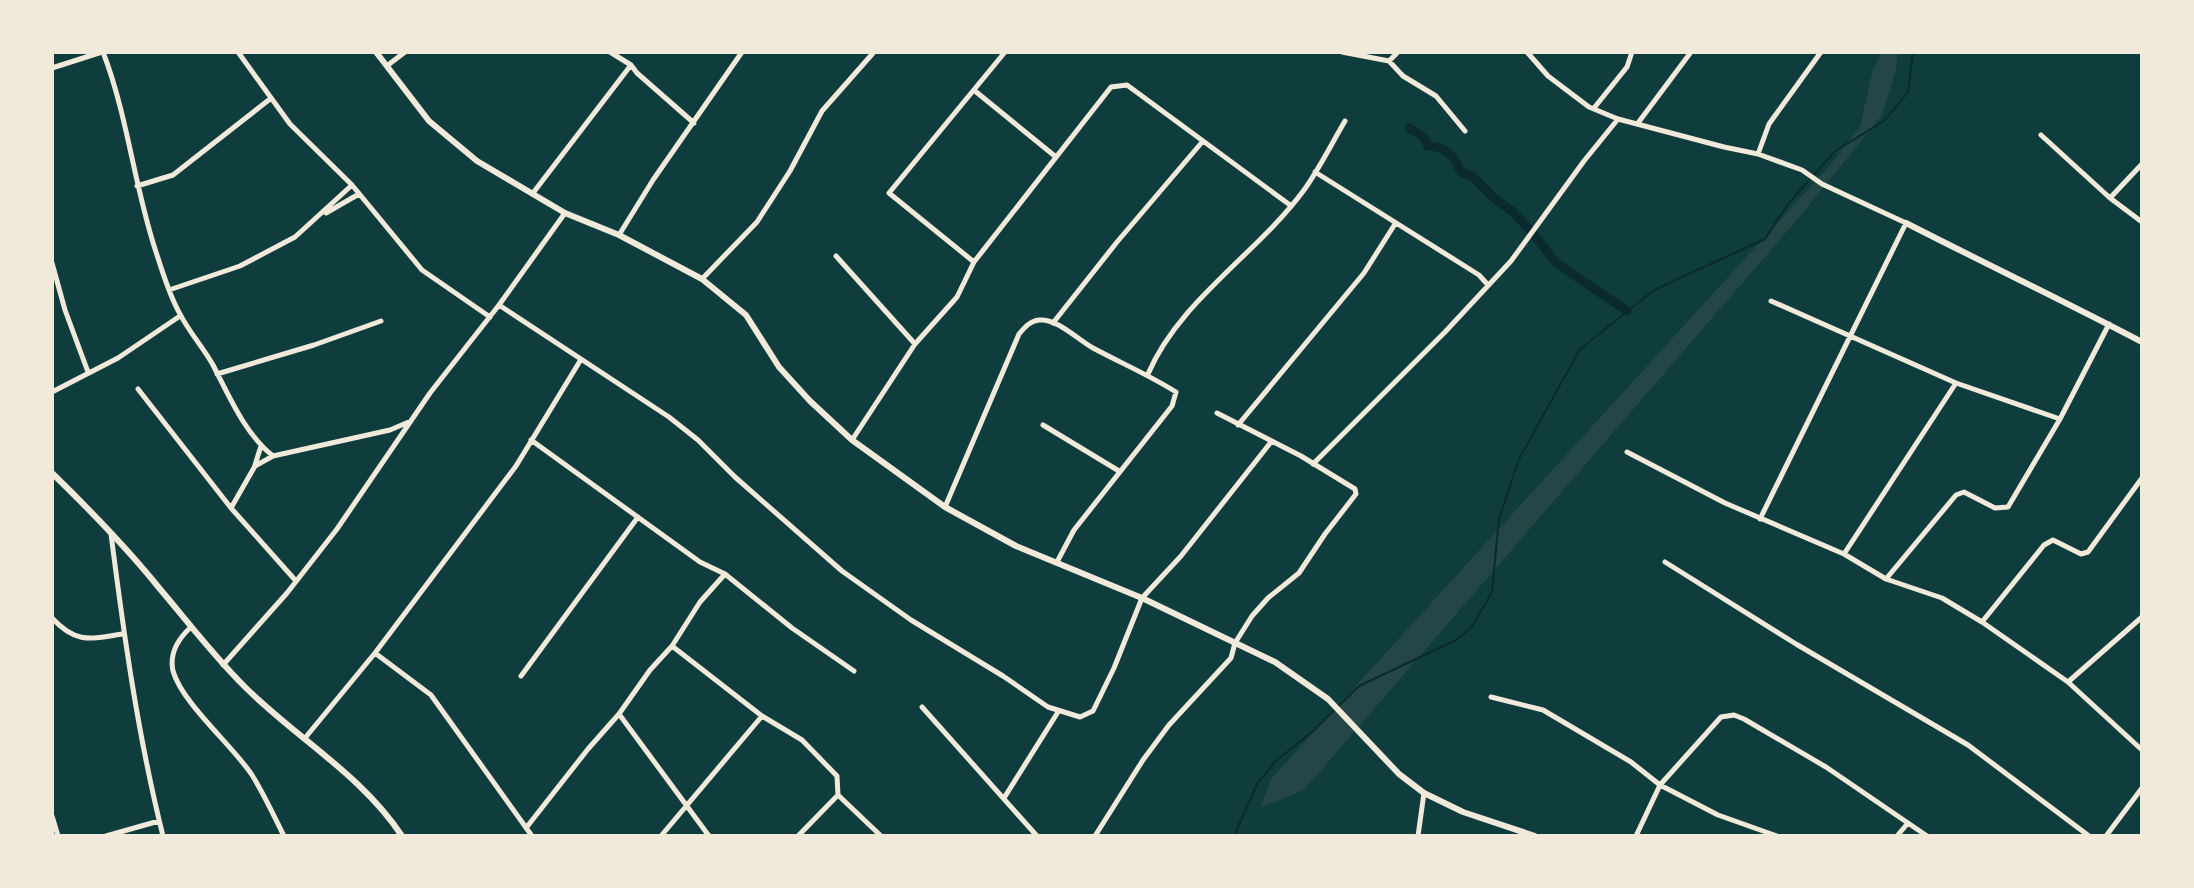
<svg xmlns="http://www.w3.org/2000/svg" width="2194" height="888" viewBox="0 0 2194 888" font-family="Lato,sans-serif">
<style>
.green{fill:#244646}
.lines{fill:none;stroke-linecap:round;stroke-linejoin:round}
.stream{stroke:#0a2a2b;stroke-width:2}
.canal{stroke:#0a2a2b;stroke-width:9}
.minor{stroke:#f1e9da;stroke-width:5}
.tertiary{stroke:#f1e9da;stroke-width:6}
</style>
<rect width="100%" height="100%" fill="#0f3d3e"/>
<!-- green -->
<path class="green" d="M1882,52H1898L1895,74L1882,115L1802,214L1304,790L1260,808L1271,779L1832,163L1860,126L1873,69Z"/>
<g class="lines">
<!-- stream -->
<path class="stream" d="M1814,175L1835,151L1884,121L1908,92L1913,52
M1234,836L1257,784L1276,761L1314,730L1359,686L1456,640L1471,628L1492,592L1499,519L1518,461L1580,349L1654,290L1765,239L1789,203L1810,179"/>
<!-- canal -->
<path class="canal" d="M1409,128L1425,138L1428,146C1445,146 1455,157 1461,172L1472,176L1495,199L1512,211L1532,232L1555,262L1627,311"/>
<!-- minor -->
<path class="minor" d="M103,52C128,117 134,186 156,252C163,273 169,295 180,314C189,332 203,347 213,365C229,396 245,434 273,456L390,430L411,421
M238,52L290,124L352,185L422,270L490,317
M610,52L631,65L637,73L694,123
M1342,52L1389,61L1403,76L1436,96L1465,131
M1527,52L1548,76L1589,107L1618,119L1724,147L1758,154L1802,170L1822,184L1906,223L1760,519
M1389,61L1398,52
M388,65L405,52
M52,68L102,52
M975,91L1056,157
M1594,108L1627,67L1632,52
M1638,123L1691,52
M2041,135L2110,198L2142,222
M1758,154L1769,124L1821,52
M1315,172L1479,275L1488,285
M137,186L173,175L270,99
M533,193L631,65
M2110,198L2142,164
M326,213L359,194
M619,235L653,180L742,52
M836,256L915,344
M974,262L889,193L1005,52
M52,263L65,310L88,372
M702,279L757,222L790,171L822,111L874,52
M169,290L240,266L295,237L352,185
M1771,301L1956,383L2060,419
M499,305L669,417L698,440L735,477L842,571L911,620L1003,676L1048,707L1080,717L1093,711L1114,668L1142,598L1181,556L1271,442
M1053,323L1117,242L1203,141
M217,374L314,345L381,321
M1148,374C1179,301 1257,254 1304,190C1319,169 1332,143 1345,121
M138,389L231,508L296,581
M52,392L118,358L180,316
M1043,425L1119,471
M1238,425L1364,273L1395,224
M531,440L700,562L725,574L792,628L854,671
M852,440L915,344L957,297L974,262L1111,87L1127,85L1290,205
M1627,452L1725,503L1844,554L1886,579L1942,598L1982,622L2068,682L2142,750
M1313,464L1445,332L1511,261L1584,161L1618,119
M255,465L261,446
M945,507L1019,334C1025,327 1030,321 1039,320C1057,318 1078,340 1093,348C1121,363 1149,375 1176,392L1172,406L1074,530L1057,562
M231,508L255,466L273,456
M111,534C124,636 138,736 163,836
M1844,554L1956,383
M1665,562L1796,644L1968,745L2089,836
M1886,579L1956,495L1964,492L1995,508L2008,507L2060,419L2109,324
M52,618C76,644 90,639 122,634
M1982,622L2044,545L2053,540L2081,554L2088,552L2142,478
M191,627C179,638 169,653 173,671C182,703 233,746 252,775C264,794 274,816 284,836
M672,646L762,716L802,740L837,776L838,795L881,836
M375,653L431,695L532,836
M223,665L287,593L337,529L430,393L499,305L565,213
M521,676L638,517
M2068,682L2142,617
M1491,697L1543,710L1631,762L1660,785L1718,815L1777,836
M922,707L1037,836
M619,714L709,836
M305,738L375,653L516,466L580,361
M1004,798L1058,712
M52,816L58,836
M526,828L588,749L619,714L650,670L672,646L700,602L725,574
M106,836L159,821
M661,836L762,716
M798,836L838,795
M1095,836L1143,760L1169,725L1231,658L1235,643L1252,616L1268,598L1299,573L1325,534L1356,494L1355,489L1301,456L1217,413
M1418,836L1424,793
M1636,836L1660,785L1721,717L1734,715L1744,719L1826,767L1927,836
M1897,836L1908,823
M2106,836L2142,788"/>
<!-- tertiary -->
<path class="tertiary" d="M376,52L429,121L477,161L565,213L619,235L702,279L746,315L779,367L810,401L852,440L945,507L1016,546L1142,598L1275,662L1328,699L1399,774L1424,793L1463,812L1535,836
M1906,223C1984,263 2064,301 2142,342
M52,473C90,510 127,548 160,589C188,622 213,655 244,686C296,738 361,774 402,836"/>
</g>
<!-- border -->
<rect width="2194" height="888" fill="none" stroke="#f1e9da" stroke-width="108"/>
</svg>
